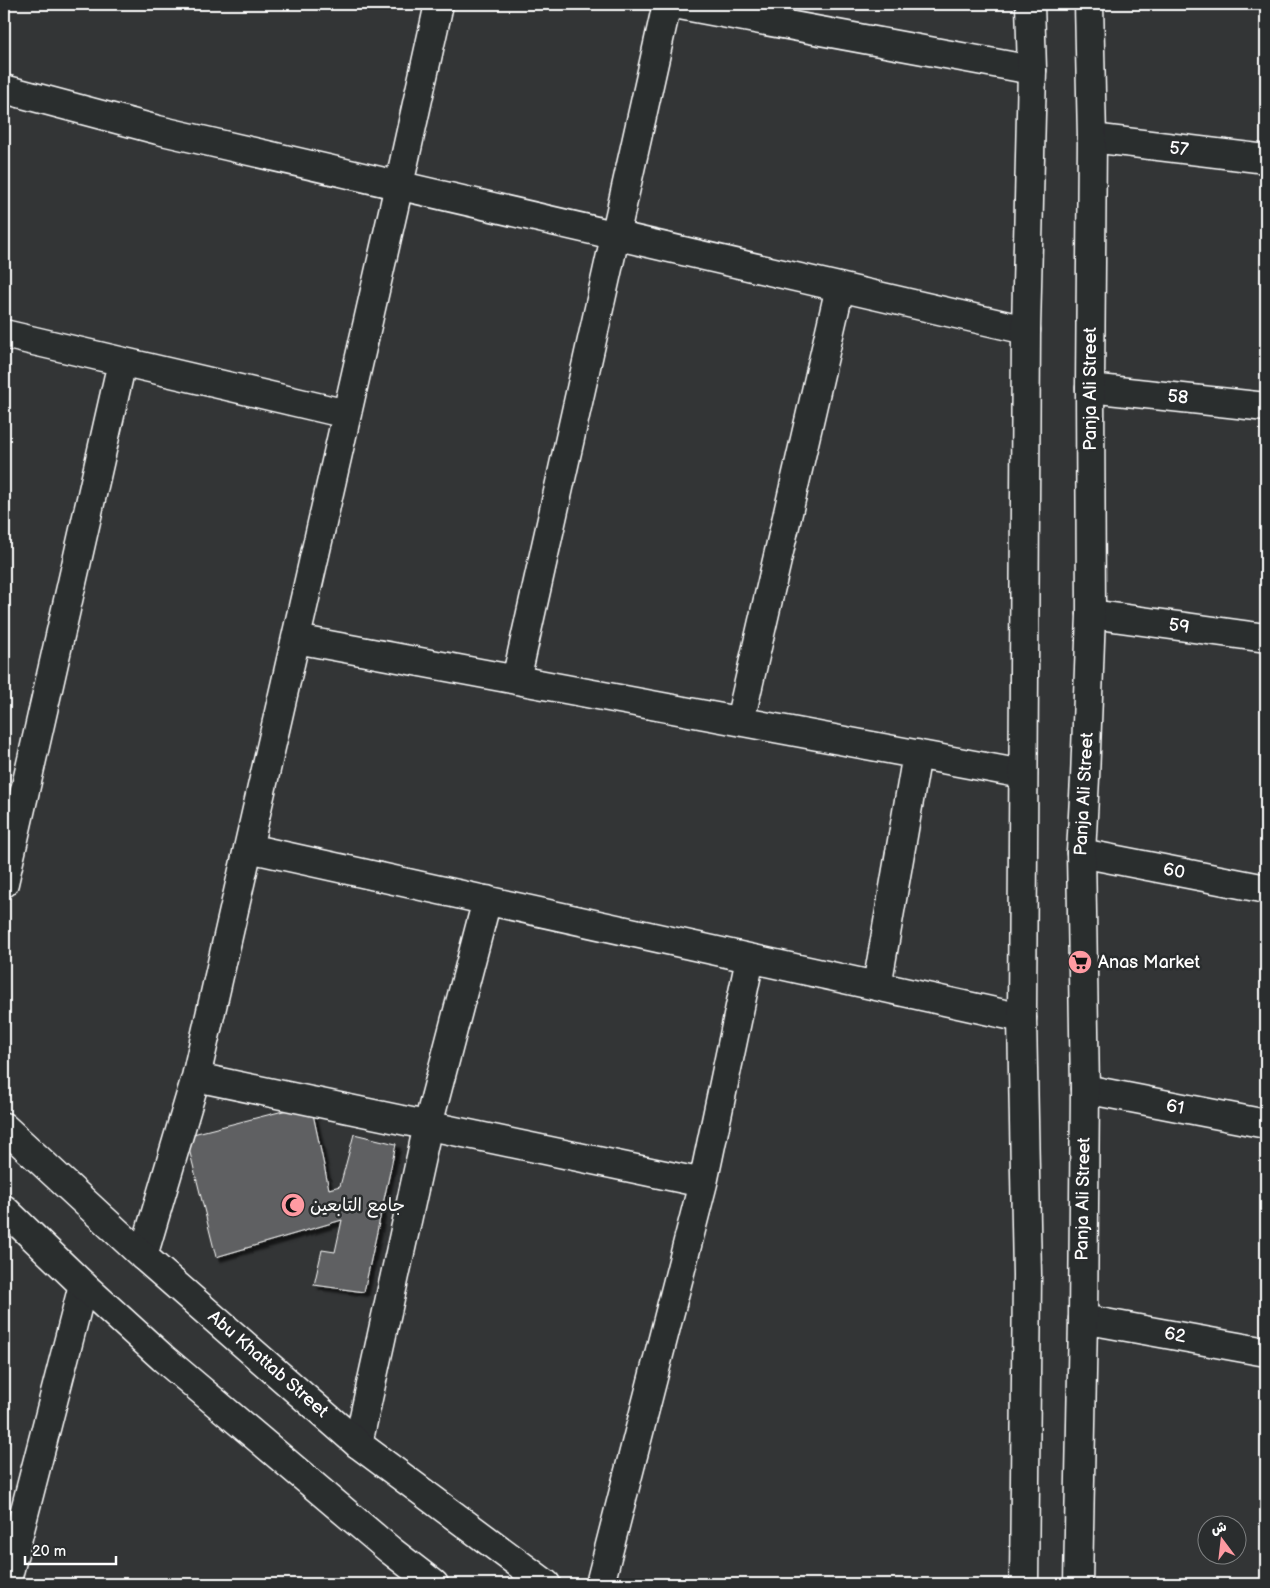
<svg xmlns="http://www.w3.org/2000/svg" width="1270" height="1588" viewBox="0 0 1270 1588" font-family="'Balsamiq Sans','Playpen Sans Arabic',sans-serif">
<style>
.building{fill:#5f6162;stroke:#fff;filter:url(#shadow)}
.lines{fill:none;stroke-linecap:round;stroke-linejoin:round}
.minor-casing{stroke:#fff;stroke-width:31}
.secondary-casing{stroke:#fff;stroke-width:31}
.minor{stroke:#2a2d2e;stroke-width:28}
.secondary{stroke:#2a2d2e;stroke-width:28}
.labels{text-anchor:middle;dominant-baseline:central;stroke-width:5;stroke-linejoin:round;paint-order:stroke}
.street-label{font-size:18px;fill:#fff;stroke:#2a2d2e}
.poi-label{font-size:18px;fill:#fff;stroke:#2a2d2e;text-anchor:start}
</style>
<defs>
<filter id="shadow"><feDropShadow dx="4.5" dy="4.5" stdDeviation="1" flood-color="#0009"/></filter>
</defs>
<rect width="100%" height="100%" fill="#333536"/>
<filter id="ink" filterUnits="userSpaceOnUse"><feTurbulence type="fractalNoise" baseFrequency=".02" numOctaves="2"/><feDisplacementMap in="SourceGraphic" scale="10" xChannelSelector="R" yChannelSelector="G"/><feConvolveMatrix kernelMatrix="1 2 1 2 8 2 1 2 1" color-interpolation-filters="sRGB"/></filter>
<g filter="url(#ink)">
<!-- building -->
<path class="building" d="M295,1108L313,1114L329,1189L340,1186L354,1134L396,1144L364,1292L314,1285L322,1250L335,1252L342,1220L216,1257L188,1145L193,1134Z"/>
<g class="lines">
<!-- minor casing -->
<g class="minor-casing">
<path id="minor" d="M674,4L1032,70
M4,89L158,130L1026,330
M1092,138L1266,159
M4,334L347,414
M1090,388L1266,407
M1091,614L1266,638
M296,639L1023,774
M516,680L667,4
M740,721L840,287
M248,848L1022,1018
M1081,853L1266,889
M4,883L122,362
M877,986L917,754
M196,1077L703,1183
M1085,1089L1266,1124
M143,1256L196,1077L399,185L439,4
M1083,1319L1266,1352
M358,1444L428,1125L487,900
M6,1584L83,1285
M600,1584L703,1183L750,959"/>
</g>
<!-- secondary casing -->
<g class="secondary-casing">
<path id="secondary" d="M4,1127L143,1256L358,1444L546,1584
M4,1209L83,1285L163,1358L390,1550L434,1584
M1024,1584L1027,1275L1022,1018L1026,330L1032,70L1030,4
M1078,1584L1083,1319L1085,1089L1081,853L1085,778L1091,614L1090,388L1092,138L1089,4"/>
</g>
<!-- minor -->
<use href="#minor" class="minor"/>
<!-- secondary -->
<use href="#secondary" class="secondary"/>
</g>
</g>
<!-- icons -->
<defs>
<g id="supermarket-disc" transform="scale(1.25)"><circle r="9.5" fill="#ff9aa2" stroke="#2a2d2e"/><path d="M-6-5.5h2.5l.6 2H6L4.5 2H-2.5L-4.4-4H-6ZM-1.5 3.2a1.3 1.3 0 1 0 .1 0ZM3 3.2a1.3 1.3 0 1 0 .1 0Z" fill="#111"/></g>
<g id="mosque-disc" transform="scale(1.25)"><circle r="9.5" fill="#ff9aa2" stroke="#2a2d2e"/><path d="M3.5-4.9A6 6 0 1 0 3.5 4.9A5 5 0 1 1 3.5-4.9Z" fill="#111"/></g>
</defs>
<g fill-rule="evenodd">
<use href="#supermarket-disc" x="1080" y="962"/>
<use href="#mosque-disc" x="293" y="1205"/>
</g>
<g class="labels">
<!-- street labels -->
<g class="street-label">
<text transform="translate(1179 149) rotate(7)">57</text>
<text transform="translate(1090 389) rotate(-90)">Panja Ali Street</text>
<text transform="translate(1178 397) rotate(6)">58</text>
<text transform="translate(1179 626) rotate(8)">59</text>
<text transform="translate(1084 794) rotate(-87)">Panja Ali Street</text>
<text transform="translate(1174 871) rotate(11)">60</text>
<text transform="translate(1175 1107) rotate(11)">61</text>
<text transform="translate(1083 1199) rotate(-89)">Panja Ali Street</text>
<text transform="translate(1175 1335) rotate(10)">62</text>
<text transform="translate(268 1364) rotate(41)">Abu Khattab Street</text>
</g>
<!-- poi labels -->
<g class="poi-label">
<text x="1098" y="962">Anas Market</text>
<text x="310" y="1205">جامع التابعين</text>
</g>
</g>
<!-- margin -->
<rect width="1270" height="1588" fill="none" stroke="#2a2d2e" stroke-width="20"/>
<rect x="10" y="10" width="1250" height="1568" fill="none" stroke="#fff" stroke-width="2" filter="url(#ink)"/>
<!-- north arrow -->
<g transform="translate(1222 1540) rotate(345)"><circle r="24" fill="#2a2d2e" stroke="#7f8182"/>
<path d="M0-4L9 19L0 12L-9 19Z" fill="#ff9aa2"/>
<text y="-8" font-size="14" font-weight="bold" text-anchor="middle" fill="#ffffff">ش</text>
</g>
<!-- scale -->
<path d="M25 1556v8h91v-8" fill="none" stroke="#ffffff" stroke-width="2.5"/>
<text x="32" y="1556" font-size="15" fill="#ffffff" stroke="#2a2d2e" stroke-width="4" paint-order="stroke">20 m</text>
</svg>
